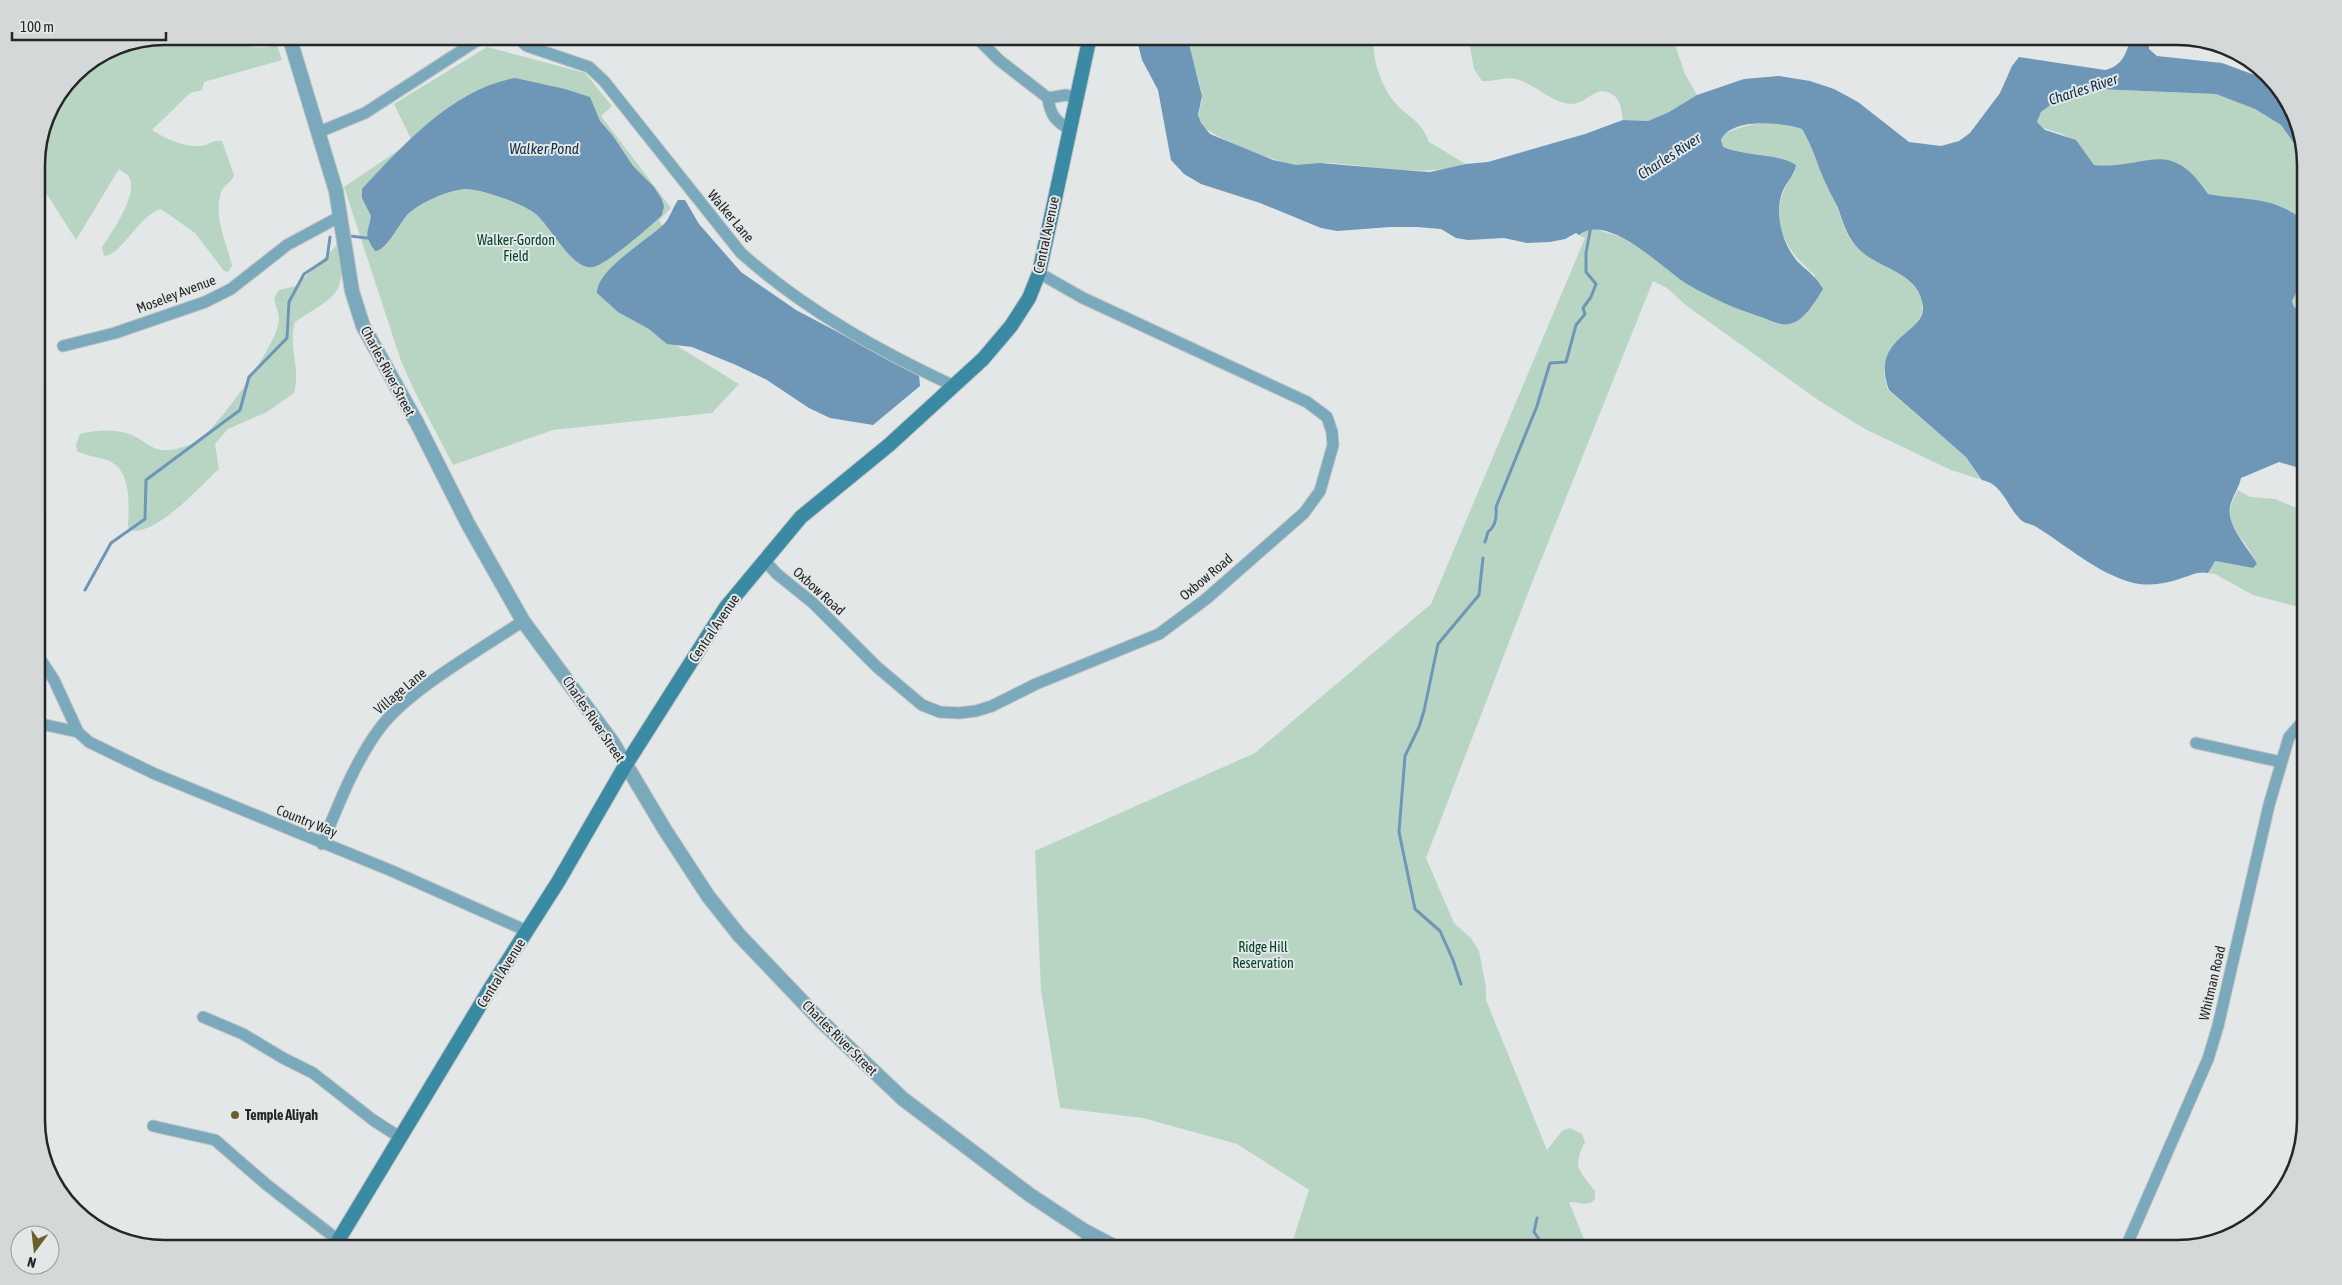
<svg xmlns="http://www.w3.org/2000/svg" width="2342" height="1285" viewBox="0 0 2342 1285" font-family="'Asap Condensed',sans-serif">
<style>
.green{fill:#b8d5c3}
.water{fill:#6e96b7}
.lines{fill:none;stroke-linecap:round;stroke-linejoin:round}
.stream{stroke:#6e96b7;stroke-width:3}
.minor-casing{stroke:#c1c4c4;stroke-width:13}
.tertiary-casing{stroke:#c1c4c4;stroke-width:16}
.secondary-casing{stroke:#c1c4c4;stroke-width:16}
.minor{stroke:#79a9ba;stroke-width:11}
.tertiary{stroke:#79a9ba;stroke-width:14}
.secondary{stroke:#3b8aa4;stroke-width:14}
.poi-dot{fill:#6c5f2c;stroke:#e3e7e7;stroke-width:2}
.labels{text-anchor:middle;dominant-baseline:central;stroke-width:4;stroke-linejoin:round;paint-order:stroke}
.street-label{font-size:14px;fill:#252727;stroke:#e3e7e7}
.park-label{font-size:14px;fill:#034328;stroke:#e3e7e7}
.poi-label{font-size:14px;font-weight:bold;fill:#252727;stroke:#e3e7e7;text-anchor:start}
.water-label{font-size:15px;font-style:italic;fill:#0d2e46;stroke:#e3e7e7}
.rim{fill:none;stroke:#252727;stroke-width:2.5}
</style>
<rect width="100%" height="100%" fill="#e3e7e7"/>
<!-- green -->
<path class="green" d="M165,36H238C248,51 261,48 277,45L282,60L204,82L202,90L190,93L152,130C164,138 184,147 199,146C209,146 212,139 222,141L234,175C232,182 223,185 221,193C213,217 227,243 232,266L228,272L224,271L195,233L161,209C139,215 121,256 104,256L102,247C111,234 137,196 130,179C129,175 123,172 119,169L76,240L37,179V156L49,108L74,74L116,46Z
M1187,36H1375C1370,55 1381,84 1392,99C1406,117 1421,119 1429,142L1466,164C1420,178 1378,166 1331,163C1319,162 1305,167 1294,165C1276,162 1210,137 1201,124C1195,114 1203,105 1202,95C1199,75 1189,56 1187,36Z
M1468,36H1672L1685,74L1697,95L1669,112L1648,121L1623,120C1621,109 1621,96 1607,92C1594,88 1585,104 1572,104C1552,103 1535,84 1516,79C1505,76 1494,82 1482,81L1474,69Z
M487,47L585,73L612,106L601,116L671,208L659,220L717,322L669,341L739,384L712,413L553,430L453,465L415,392L401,361L344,187L412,141L394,104Z
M2096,89L2216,94L2255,109L2281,125L2305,159L2306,232L2304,221C2274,195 2244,201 2208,194C2172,137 2145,170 2094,165C2088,155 2073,139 2062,134C2050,129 2047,132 2037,122C2044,101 2054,106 2071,101C2080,99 2088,93 2096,89Z
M1777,122L1802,129L1808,139C1819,162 1829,186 1838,210C1843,223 1846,237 1857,247C1876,265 1917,275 1922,302C1929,335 1869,337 1888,390L1966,457L1982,480L1951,470L1865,429L1818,400L1687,306L1667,288L1653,281L1531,585L1426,858L1454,923L1471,938L1479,951L1486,987V1000L1547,1150L1562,1131L1570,1128L1582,1134L1585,1142C1572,1168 1579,1170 1595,1191V1199C1587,1208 1579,1201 1569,1202L1588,1249H1397L1394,1247L1392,1249H1290L1309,1190L1237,1144L1143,1118L1060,1108L1041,990L1035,851L1255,753L1431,604L1585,238L1579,235L1586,230L1595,229L1621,237L1745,312L1787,325L1797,321L1812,307L1815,275C1780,247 1765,211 1795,172L1759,157L1745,155L1723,147L1721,142L1723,135C1741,125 1757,123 1777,122Z
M337,245L339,246C347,298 334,295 295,322C288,348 301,368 294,393L267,412L228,429L215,444L219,469C201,485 156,537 130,530L128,526C129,505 132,469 107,460C97,457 87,456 77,451L76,445L80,434C97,430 113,429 129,434C146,440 150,452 171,450C178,449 190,445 196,442C217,429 278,344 279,320C279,313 275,304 274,298L279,290L296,286Z
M2306,273V311L2294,307L2292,301Z
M2238,490L2250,497L2275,499L2306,512V609L2253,595L2215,574L2208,573L2214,561L2253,568L2257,564C2244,533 2217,526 2238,490Z"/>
<!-- water -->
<path class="water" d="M1136,36H1187L1202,96L1198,115L1201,123L1210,134L1273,160L1296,165L1320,163L1414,171L1430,172L1466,164L1488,162L1585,134L1623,120L1648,121L1669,112L1697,95L1744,79L1779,76L1810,81L1834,89L1858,102L1909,142L1941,146L1959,141L1970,133L2000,93L2012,66L2019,57L2105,70C2123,66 2127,52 2131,36H2149V49L2157,56L2222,63L2271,81L2284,93L2305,159L2281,125L2255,109L2216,94L2096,89L2071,101L2053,103L2041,112L2037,122L2045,130L2076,140L2094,165C2147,170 2169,135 2208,194C2244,201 2274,195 2304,221L2306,273L2292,301L2294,307L2306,311V470L2279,462L2241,478C2239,487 2234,494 2231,503C2224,523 2246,545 2256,562L2257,564L2253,568L2215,561L2208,573C2198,571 2192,575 2182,578C2165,584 2148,587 2130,582C2096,572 2067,546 2038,528C2033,524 2025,524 2021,520C2007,507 2003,484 1982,480L1966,457L1889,390C1869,337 1925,334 1923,307C1920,271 1875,269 1856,246C1846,234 1843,222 1838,208C1832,196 1825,183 1820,170C1815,156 1810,142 1802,129C1782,122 1731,117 1721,140L1723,147C1747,157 1777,153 1796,165C1794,177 1784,184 1781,196C1775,217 1783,244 1797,261C1808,272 1814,274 1823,289C1815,302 1805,320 1790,324C1783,326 1771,321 1764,318C1738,310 1711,298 1687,284C1663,269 1608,212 1579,235L1576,233L1565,239L1550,242L1527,243L1504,238L1468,240L1456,238L1441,229L1417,227H1390L1337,231L1321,228L1260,203L1201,184L1184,174L1171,160L1158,90L1142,60Z
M515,78L565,89L590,97L600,121L613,136L633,166L654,187L661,198L664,206L662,215C651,226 606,265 593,267C571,271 550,223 533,212C521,203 479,188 465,189C448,190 419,203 407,215C399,224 386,251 375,251C363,234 368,234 371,216L362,198V189C403,145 453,89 515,78Z
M678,200H685L699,224L741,272L796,310L919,375L920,386L873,425L830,418L809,408L767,380L736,365L692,347L667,344L649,329L618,312L597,293C597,269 648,240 664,224C670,218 673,207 678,200Z"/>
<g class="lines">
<!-- stream -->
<path class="stream" d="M350,236L367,238
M1485,542L1488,532C1496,526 1497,517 1496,507L1537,406L1550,363L1566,362L1576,325L1585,314L1583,308L1591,297L1596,284L1586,272V253L1591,226
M85,590L111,543L145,519L146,480L240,410L249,377L287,338L289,302L304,274L327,259L330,237
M1461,984L1453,960L1440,931L1415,909L1399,832L1405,756L1419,727L1424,711L1438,644L1479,595L1483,558
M1537,1218L1534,1232L1546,1249"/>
<!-- minor casing -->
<g class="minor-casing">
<path id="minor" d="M515,36L527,46L589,67L604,81L741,253C804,309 877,350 954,386
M975,36L999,60L1048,98L1066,95L1078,98
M1048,98C1050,115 1056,122 1071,130
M319,132L365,113L484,36
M63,346L115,333L205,302L231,289L287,245L339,217
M764,560L777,574L813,603L877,667L922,705L940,712L959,713L976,711L992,706L1036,684L1159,634L1206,599L1304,513L1320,491L1333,445L1332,432L1327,417L1307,402L1083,298L1039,273
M37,654L54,680L78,732L89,742L155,774L392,871L527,931
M37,723L78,732
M2196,743L2281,762
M322,844C339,804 354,763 380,728C408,690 483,648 523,621
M203,1017L243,1034L283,1058L313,1073L373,1120L401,1138
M153,1126L215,1140L267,1185L338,1240
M1083,1230L1095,1249
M2125,1249L2208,1059L2218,1026L2269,805L2289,737L2306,718"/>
</g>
<!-- tertiary casing -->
<g class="tertiary-casing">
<path id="tertiary" d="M289,36L336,191L352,291L363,326L417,423L468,524L523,621L613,743L665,830L708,896L739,935L821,1021L903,1099L1030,1195L1083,1230L1119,1249"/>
</g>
<!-- secondary casing -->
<g class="secondary-casing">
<path id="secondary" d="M333,1249L491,987L558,882L625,766L726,607L801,517L889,445L983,359L1011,326L1029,298L1039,273L1090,36"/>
</g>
<!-- minor -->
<use href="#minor" class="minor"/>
<!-- tertiary -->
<use href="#tertiary" class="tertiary"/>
<!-- secondary -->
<use href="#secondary" class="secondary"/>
</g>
<!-- markers -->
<circle class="poi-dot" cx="235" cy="1115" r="5"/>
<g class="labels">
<!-- street labels -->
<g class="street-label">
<text transform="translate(731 216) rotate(50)">Walker Lane</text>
<text transform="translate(1046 235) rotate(-78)">Central Avenue</text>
<text transform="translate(176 294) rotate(-21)">Moseley Avenue</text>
<text transform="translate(388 371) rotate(62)">Charles River Street</text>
<text transform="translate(1206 577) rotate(-40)">Oxbow Road</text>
<text transform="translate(819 591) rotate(42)">Oxbow Road</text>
<text transform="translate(714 628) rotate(-56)">Central Avenue</text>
<text transform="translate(400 691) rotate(-40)">Village Lane</text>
<text transform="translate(594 719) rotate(56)">Charles River Street</text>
<text transform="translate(307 821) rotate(22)">Country Way</text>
<text transform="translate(501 973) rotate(-58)">Central Avenue</text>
<text transform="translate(2212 983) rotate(-77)">Whitman Road</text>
<text transform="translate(840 1038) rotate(45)">Charles River Street</text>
</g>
<!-- park labels -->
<g class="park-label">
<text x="516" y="240">Walker-Gordon<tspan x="516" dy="16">Field</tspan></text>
<text x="1263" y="947">Ridge Hill<tspan x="1263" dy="16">Reservation</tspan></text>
</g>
<!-- poi labels -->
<g class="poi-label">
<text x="245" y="1115">Temple Aliyah</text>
</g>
<!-- water labels -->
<g class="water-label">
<text transform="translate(2083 89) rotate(-18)">Charles River</text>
<text x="544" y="148">Walker Pond</text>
<text transform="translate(1669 156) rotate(-33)">Charles River</text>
</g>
</g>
<!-- crop -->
<path d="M0 0H2342V1285H0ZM165 45H2177A120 120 0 0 1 2297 165V1120A120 120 0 0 1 2177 1240H165A120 120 0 0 1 45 1120V165A120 120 0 0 1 165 45Z" fill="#d4d8d8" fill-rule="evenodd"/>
<path class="rim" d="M165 45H2177A120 120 0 0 1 2297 165V1120A120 120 0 0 1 2177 1240H165A120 120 0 0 1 45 1120V165A120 120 0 0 1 165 45Z"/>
<!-- north arrow -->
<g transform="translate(35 1250) rotate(195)"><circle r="24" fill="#e3e7e7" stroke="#979a9a"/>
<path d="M0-4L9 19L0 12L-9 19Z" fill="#6c5f2c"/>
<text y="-8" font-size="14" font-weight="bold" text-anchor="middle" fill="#252727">N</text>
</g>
<!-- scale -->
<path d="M12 32v8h154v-8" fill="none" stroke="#252727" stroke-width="2.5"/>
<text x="20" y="32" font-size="15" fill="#252727" stroke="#e3e7e7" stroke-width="4" paint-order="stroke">100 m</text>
</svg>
